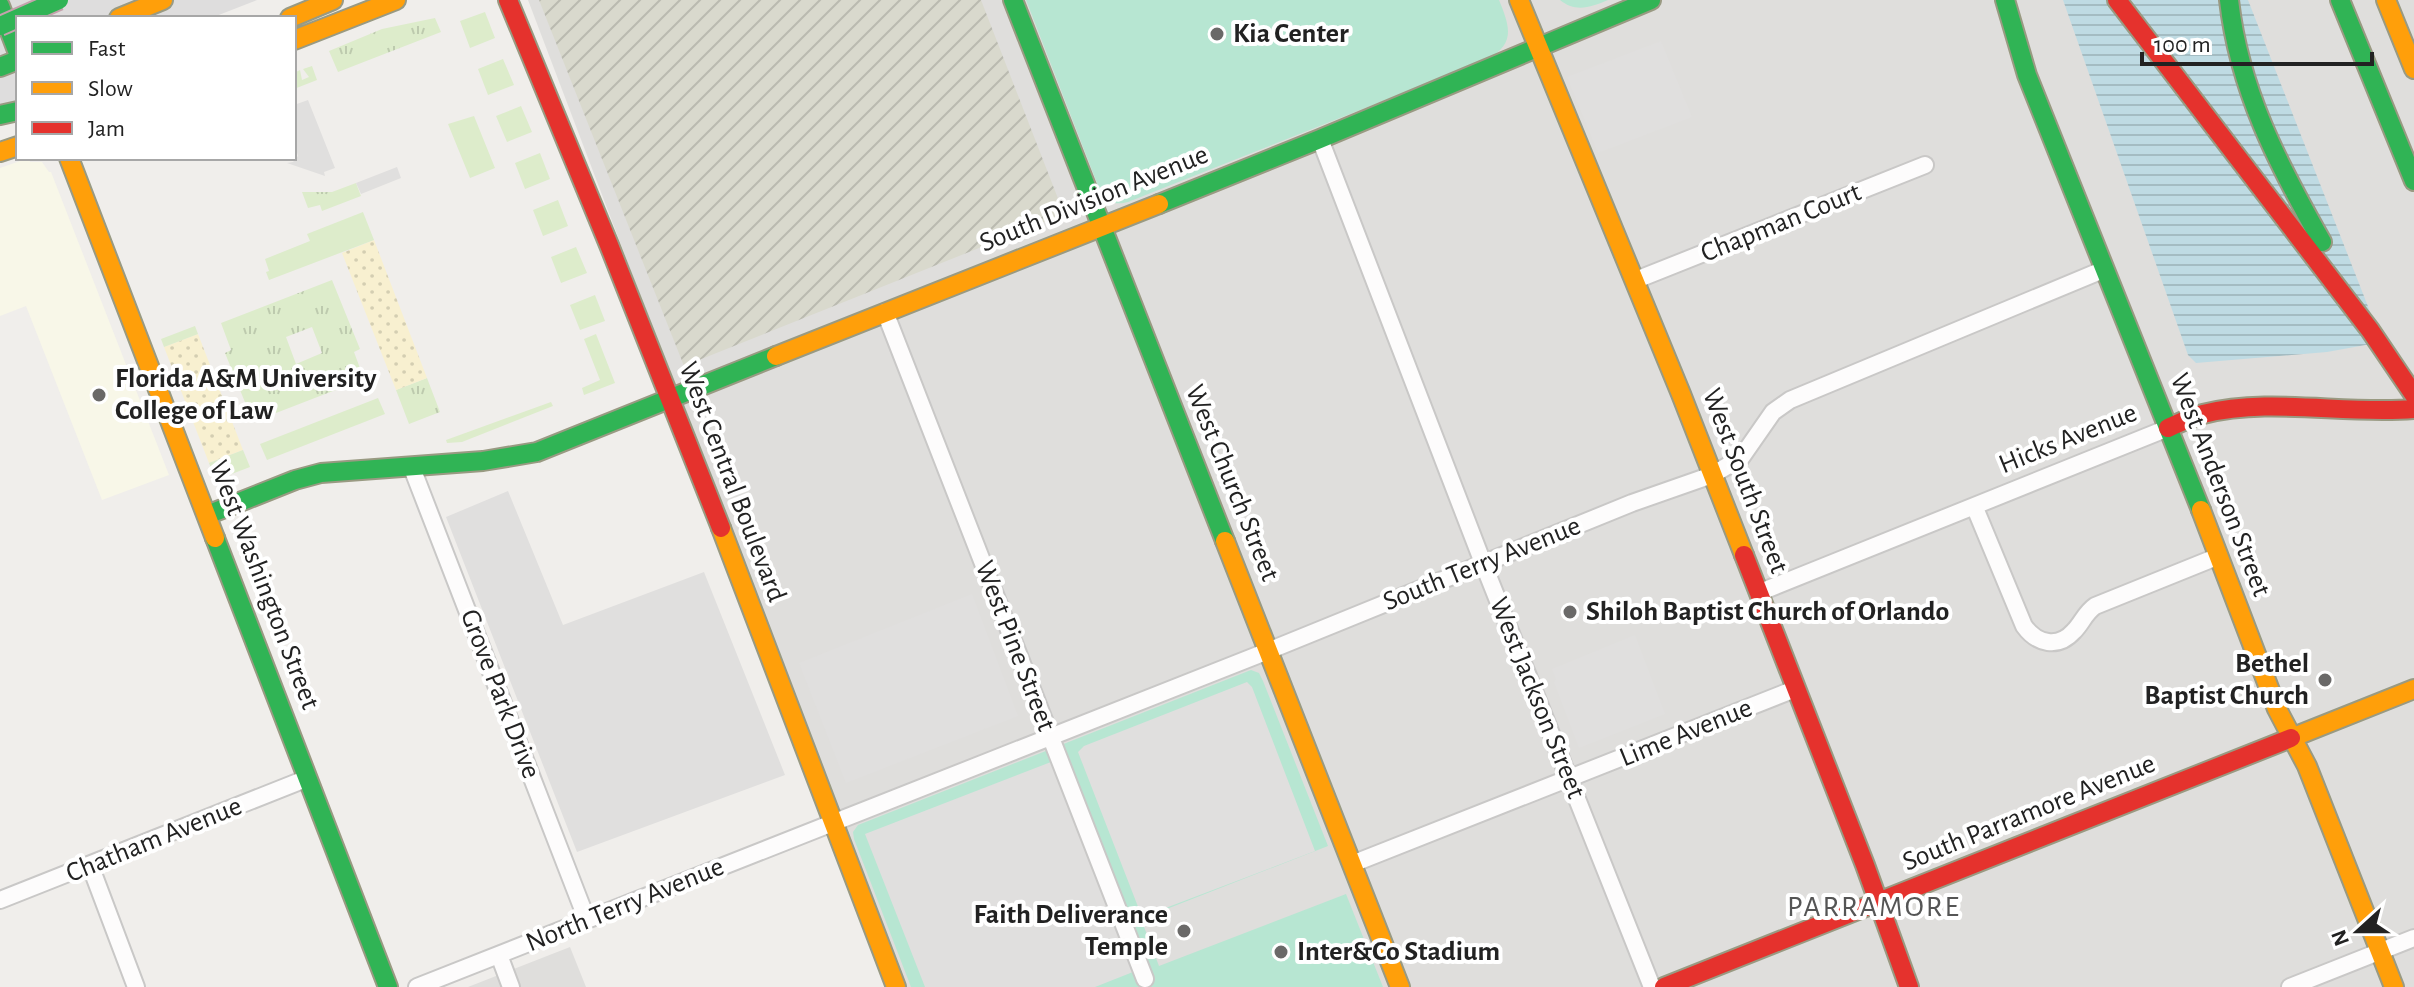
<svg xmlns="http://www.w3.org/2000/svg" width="2414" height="987" viewBox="0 0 2414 987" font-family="'Alegreya Sans',sans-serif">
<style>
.residential{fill:#dfdedc}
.education{fill:#f8f7e8}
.construction{fill:url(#construction-furrows)}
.grass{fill:url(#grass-tufts);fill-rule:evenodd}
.sand{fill:url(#sand-dots)}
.garden{fill:#ddeccb}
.pitch{fill:#b7e6d2}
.parking{fill:#e0dfde}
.water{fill:url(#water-rules)}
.pier{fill:#dedddd}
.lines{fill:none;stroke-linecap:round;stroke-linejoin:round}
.street-casing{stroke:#c9c8c7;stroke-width:20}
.fast-casing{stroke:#999a82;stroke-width:22}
.slow-casing{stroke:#999a82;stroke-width:22}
.jam-casing{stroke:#999a82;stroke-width:22}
.street{stroke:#fdfcfc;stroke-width:16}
.fast{stroke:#30b455;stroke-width:18}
.slow{stroke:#ff9f0a;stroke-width:18}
.jam{stroke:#e5322d;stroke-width:18}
.fast-bridge-casing{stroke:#c5a2ac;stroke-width:22;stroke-linecap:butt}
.fast-bridge{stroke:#30b455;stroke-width:18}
.poi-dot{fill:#6a6968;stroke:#fff;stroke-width:3}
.labels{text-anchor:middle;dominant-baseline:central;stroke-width:8;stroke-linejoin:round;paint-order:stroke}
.poi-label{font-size:28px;font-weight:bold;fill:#222;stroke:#fff;text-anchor:start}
.street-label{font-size:28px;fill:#222;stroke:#fff}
.neighbourhood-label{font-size:30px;letter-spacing:2px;fill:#555;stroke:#fff}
</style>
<defs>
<pattern id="construction-furrows" width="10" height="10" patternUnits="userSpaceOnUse" patternTransform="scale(2)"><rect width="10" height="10" fill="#d9d9cd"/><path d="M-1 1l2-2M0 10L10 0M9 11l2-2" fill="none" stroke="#babab0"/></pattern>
<pattern id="grass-tufts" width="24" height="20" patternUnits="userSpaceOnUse" patternTransform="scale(2)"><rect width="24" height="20" fill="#ddeccb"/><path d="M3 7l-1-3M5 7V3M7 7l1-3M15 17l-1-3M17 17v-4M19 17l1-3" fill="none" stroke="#bdcaae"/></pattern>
<pattern id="sand-dots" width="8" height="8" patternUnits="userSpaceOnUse" patternTransform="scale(2)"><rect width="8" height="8" fill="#f8f0d0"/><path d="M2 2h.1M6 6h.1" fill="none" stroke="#d4ceb2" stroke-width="1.8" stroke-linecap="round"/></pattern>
<pattern id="water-rules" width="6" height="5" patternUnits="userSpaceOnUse" patternTransform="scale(2)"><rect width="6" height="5" fill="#bfdbe3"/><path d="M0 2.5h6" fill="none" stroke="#a4bcc2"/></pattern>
</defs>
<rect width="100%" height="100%" fill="#f0eeeb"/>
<!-- residential -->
<path class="residential" d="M528,0H2414V987H903Z
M570,947L586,987H468Z"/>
<!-- education -->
<path class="education" d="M29,158L30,162H42L49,172H51L169,475L102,500L26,306L0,316V168Z"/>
<!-- construction -->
<path class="construction" d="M539,0H981L1064,214L684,366Z"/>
<!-- grass -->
<path class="grass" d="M435,18L441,32L338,72L329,51L382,29Z
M356,183L361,196L322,211L320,205L308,208L302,192H332Z
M332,280L360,349L354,352L364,379L253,422L225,353L231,350L221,323ZM312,327L322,353L296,364L286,337Z
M427,378L440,412L409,424L396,390Z"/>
<!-- sand -->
<path class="sand" d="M374,240L427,378L396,390L342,253Z
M198,334L243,450L209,463L164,347Z"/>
<!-- garden -->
<path class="garden" d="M485,12L495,38L470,48L460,21Z
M503,59L514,85L488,95L478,69Z
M312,66L317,80L294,89V73L300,70L302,80L309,77L303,69Z
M521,106L532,132L507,142L496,116Z
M474,116L495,168L470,178L448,124Z
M540,153L550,179L525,189L515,163Z
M558,200L568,226L543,236L533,210Z
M363,212L374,240L269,280L266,272L269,271L265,259L310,241L307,234Z
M576,247L587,273L561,283L551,257Z
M595,295L605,321L580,330L570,305Z
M195,326L198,334L164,347L161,339Z
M596,334L615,383L584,395L582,388L600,380L584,339Z
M378,398L385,414L267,460L260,444Z
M551,402L553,406L462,442L447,443L446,440Z
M243,450L250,467L216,480L209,463Z"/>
<!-- pitch -->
<path class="pitch" d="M1026,0H1499C1510,27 1516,44 1486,60L1128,202C1117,205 1109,203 1102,196Z
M1560,0H1608C1591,7 1576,13 1560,0Z
M1251,670L1259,673L1263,681L1328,846L1141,919L1159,966L1346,894L1383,987H911L854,839L853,832L858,825Z"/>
<!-- parking -->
<path class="parking" d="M1661,41L1692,117L1598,153L1567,77Z
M308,100L335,168L324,172L325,176L287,163L293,162L298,156L294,141V105Z
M397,167L401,178L361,194L356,183Z
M508,491L563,625L704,572L785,775L577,852L446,517Z
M972,594L1018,716L846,783L799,663Z
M1635,635L1665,714L1579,748L1554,682L1556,679L1552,669Z
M1247,682L1252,687L1315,851L1142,917L1078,752L1084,746Z
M1051,762L1133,972L1095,987H925L865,834Z"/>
<!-- water -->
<path class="water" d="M2063,0H2248L2378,332L2371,344L2327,352L2196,363L2188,355Z"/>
<!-- pier -->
<path class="pier" d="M0,0H257L211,18H18V97L0,127Z"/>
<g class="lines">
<!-- street casing -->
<g class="street-casing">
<path id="street" d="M1320,139L1483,563L1652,987
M1636,280L1925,165
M885,312L1145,979
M412,468L587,920
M1975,508L2024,626C2037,644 2058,649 2074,631C2082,623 2085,613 2095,606L2219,556
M1758,593L2168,428
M1352,864L1795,689
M90,865L136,987
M0,900L308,778
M499,955L511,987
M417,987L1268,651L1632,503L1712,475L1741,458L1773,412L1790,400L2105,269
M2290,987L2414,938"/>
</g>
<!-- fast casing -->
<g class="fast-casing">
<path id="fast" d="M1013,0L1225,541
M2005,0L2027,75L2201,510
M2229,0C2239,90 2278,164 2322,242
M2340,0L2414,181
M0,6L18,53
M0,67L18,60
M0,115L18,111
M1159,204L1320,139L1651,0
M207,515L295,480L321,473L483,461L537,452L776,356
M215,538L388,987"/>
</g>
<!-- slow casing -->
<g class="slow-casing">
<path id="slow" d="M1519,0L1681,394L1744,555
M2386,0L2414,69
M119,18L163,0
M290,18L333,0
M294,40L396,0
M0,152L18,146
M69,158L215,538
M776,356L1159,204
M2201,510L2277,709L2307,766L2394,987
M721,528L896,987
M1225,541L1400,987
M2291,738L2414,689"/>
</g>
<!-- jam casing -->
<g class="jam-casing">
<path id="jam" d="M508,0L609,245L721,528
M2117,0L2370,330L2414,395
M2168,428C2179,423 2191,417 2203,414C2271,397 2344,415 2414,409
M1744,555L1865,865L1909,987
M1664,987L2291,738"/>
</g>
<!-- street -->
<use href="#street" class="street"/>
<!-- fast -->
<use href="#fast" class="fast"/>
<!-- slow -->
<use href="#slow" class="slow"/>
<!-- jam -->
<use href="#jam" class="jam"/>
<!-- fast-bridge casing -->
<g class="fast-bridge-casing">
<path id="fast-bridge" d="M0,26L59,0"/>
</g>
<!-- fast-bridge -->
<use href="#fast-bridge" class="fast-bridge"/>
</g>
<!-- markers -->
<g class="poi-dot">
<circle cx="1217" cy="34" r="8"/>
<circle cx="99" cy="395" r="8"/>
<circle cx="1570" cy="612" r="8"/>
<circle cx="2325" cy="680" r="8"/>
<circle cx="1184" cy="931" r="8"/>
<circle cx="1281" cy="952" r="8"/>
</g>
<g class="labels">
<!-- poi labels -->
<g class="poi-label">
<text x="1233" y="34">Kia Center</text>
<text x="115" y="379">Florida A&amp;M University<tspan x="115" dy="32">College of Law</tspan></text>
<text x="1586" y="612">Shiloh Baptist Church of Orlando</text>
<text x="2309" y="664" text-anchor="end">Bethel<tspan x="2309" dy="32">Baptist Church</tspan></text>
<text x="1168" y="915" text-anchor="end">Faith Deliverance<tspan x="1168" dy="32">Temple</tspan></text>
<text x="1297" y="952">Inter&amp;Co Stadium</text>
</g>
<!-- street labels -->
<g class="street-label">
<text transform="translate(1094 199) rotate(-22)">South Division Avenue</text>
<text transform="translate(1781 223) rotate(-22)">Chapman Court</text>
<text transform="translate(2068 439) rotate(-22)">Hicks Avenue</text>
<text transform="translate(1745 481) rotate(69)">West South Street</text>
<text transform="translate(732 482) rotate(69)">West Central Boulevard</text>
<text transform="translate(1232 483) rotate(68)">West Church Street</text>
<text transform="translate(2220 485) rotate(69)">West Anderson Street</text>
<text transform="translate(1482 564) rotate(-22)">South Terry Avenue</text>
<text transform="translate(264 585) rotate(69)">West Washington Street</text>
<text transform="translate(1015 646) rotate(69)">West Pine Street</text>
<text transform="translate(500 694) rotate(69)">Grove Park Drive</text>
<text transform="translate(1537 698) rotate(68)">West Jackson Street</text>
<text transform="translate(1686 733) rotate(-22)">Lime Avenue</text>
<text transform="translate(2029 813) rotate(-22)">South Parramore Avenue</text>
<text transform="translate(154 840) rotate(-22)">Chatham Avenue</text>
<text transform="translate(625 905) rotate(-22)">North Terry Avenue</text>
</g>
<!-- neighbourhood labels -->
<g class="neighbourhood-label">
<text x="1874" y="907">PARRAMORE</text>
</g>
</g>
<!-- legend -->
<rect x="16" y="16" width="280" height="144" fill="#ffffff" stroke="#a7a7a7" stroke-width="2"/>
<rect x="32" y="42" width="40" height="12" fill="#30b455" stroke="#a7a7a7" stroke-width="2"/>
<text x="88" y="56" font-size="24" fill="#222222">Fast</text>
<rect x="32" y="82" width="40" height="12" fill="#ff9f0a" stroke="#a7a7a7" stroke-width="2"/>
<text x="88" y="96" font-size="24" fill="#222222">Slow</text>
<rect x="32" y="122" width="40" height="12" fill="#e5322d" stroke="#a7a7a7" stroke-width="2"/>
<text x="88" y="136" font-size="24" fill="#222222">Jam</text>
<!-- north arrow -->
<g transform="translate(2358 931) rotate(249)" stroke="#ffffff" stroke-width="6" paint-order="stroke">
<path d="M0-6L14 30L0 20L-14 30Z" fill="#222222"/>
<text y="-12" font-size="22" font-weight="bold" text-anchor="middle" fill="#222222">N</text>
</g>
<!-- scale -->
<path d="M2142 52v12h230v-12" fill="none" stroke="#222222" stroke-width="4"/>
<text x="2154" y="52" font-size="24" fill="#222222" stroke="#ffffff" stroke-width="6" paint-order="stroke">100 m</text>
</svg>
